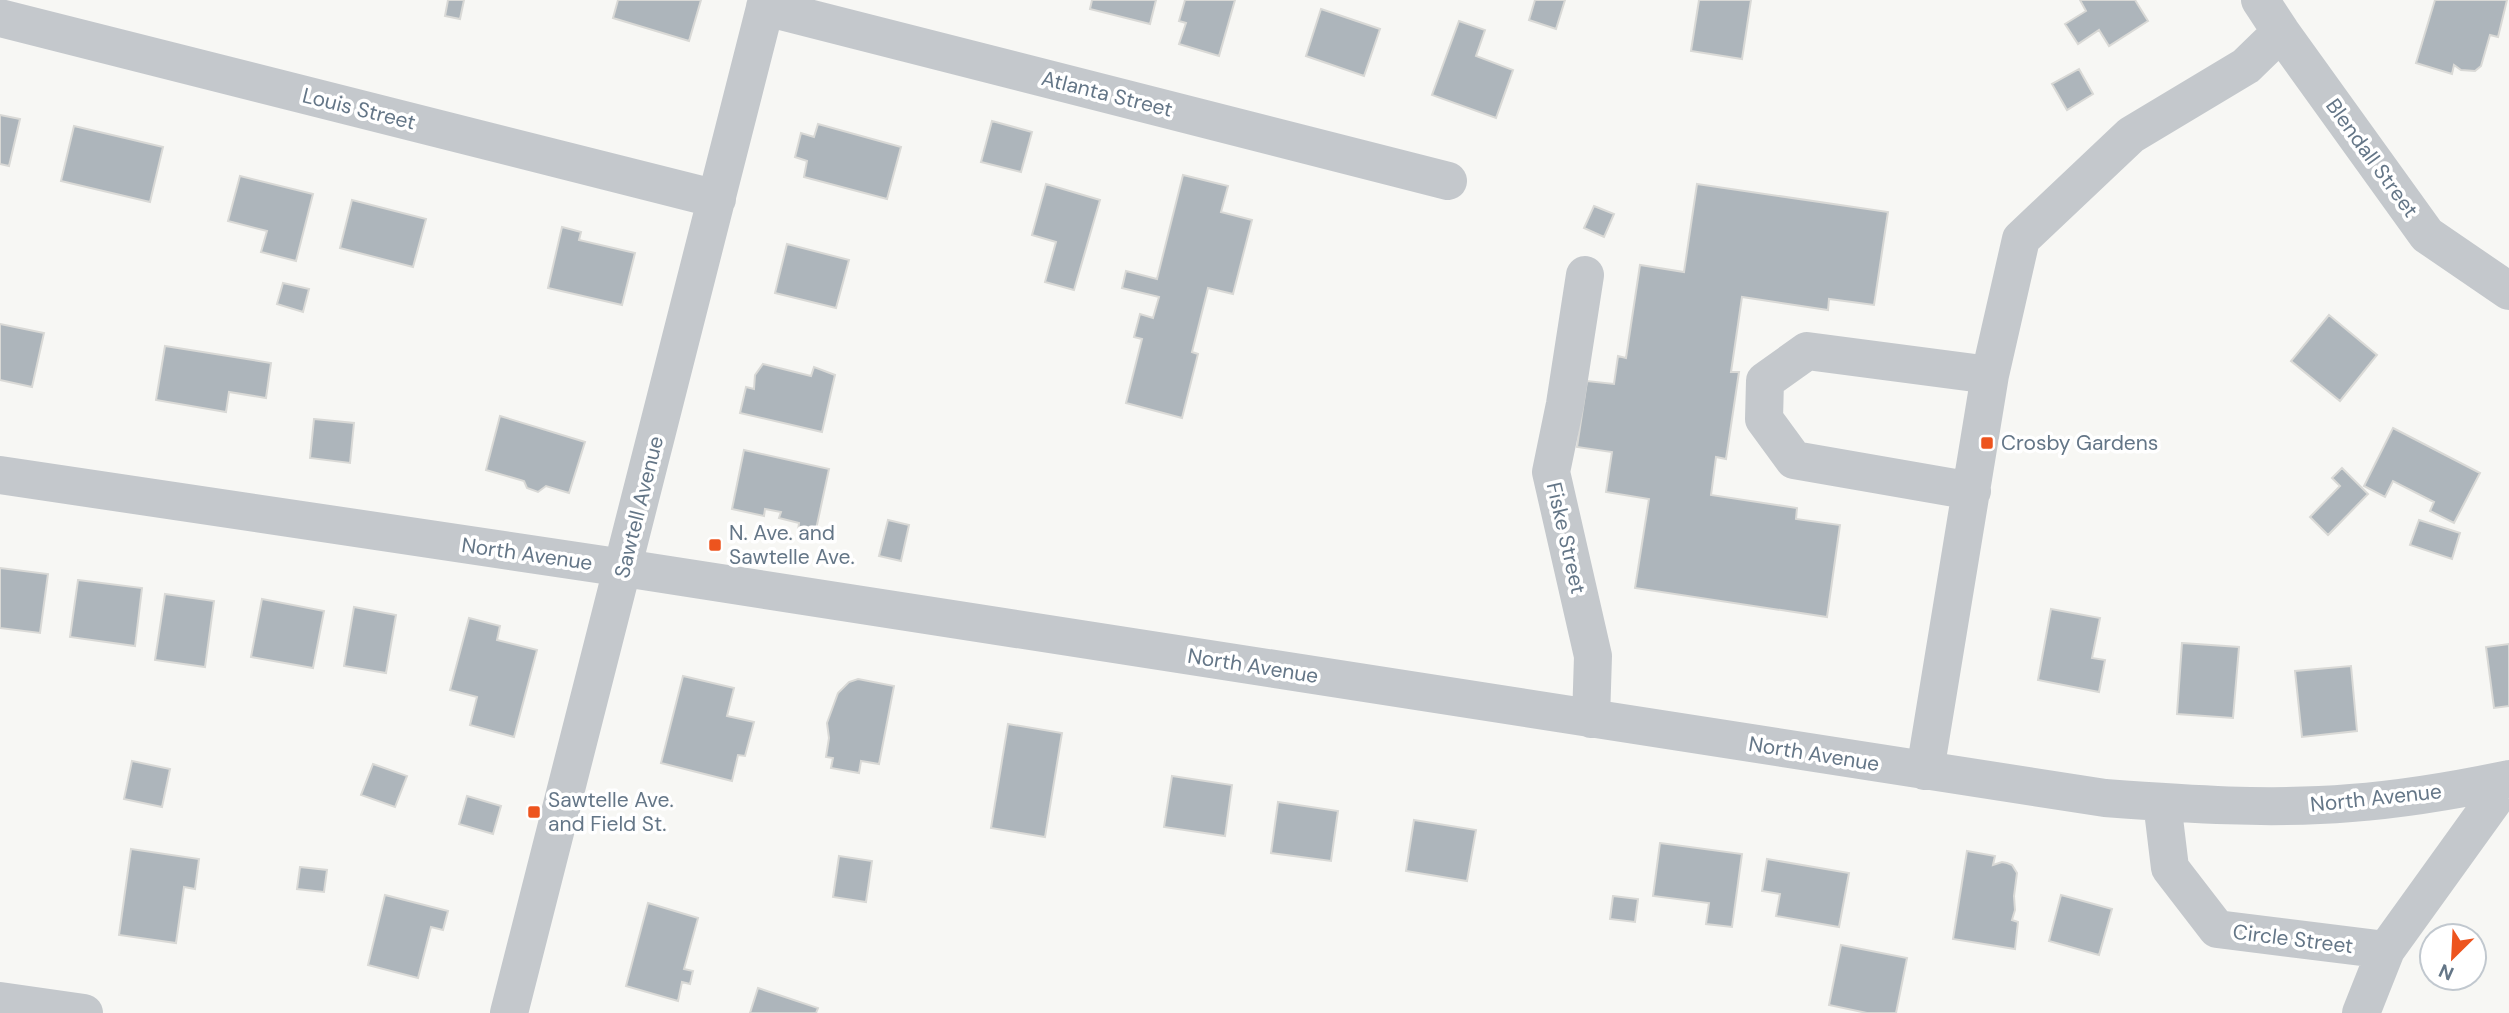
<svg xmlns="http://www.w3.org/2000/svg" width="2509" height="1013" viewBox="0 0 2509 1013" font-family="'DM Sans',sans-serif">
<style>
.building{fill:#adb5bb;stroke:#d9d9d6;stroke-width:2}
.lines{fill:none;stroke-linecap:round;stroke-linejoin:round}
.minor{stroke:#c4c8cc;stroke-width:38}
.poi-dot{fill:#ed541e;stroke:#fff;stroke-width:2.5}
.labels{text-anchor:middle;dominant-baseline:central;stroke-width:7;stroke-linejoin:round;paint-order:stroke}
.street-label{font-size:21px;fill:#647687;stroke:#fff}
.poi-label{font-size:21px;fill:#647687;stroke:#fff;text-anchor:start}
</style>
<rect width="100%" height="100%" fill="#f7f7f4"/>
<!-- building -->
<path class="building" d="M448,0H464L460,19L445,16Z
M618,0H701L689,41L613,18Z
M1092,0H1156L1150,24L1090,9Z
M1185,0H1235L1219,56L1179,44L1186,23L1179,21Z
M1535,0H1565L1556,29L1529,20Z
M1699,0H1751L1742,59L1691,51Z
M2080,0H2135L2148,21L2109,46L2099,30L2078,44L2065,24L2086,11Z
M2435,0H2507L2498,37L2490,35L2481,66L2475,71L2461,70L2454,65L2452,74L2416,63Z
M1321,9L1380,29L1364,76L1306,56Z
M1459,21L1485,30L1476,56L1513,70L1496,118L1432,95Z
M2079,69L2093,94L2067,110L2052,84Z
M0,115L20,119L9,166L0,164Z
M992,121L1032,132L1021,172L981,162Z
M818,124L901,147L887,199L804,177L807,161L795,157L801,133L814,137Z
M74,126L163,147L150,202L61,181Z
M1183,175L1228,186L1221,212L1252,220L1233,294L1208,288L1192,352L1198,354L1182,418L1126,403L1142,339L1134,337L1140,314L1153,318L1159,297L1122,288L1126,271L1157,279Z
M240,176L313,194L296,261L261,252L267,231L228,221Z
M1046,184L1100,200L1074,290L1045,282L1056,242L1032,235Z
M1697,184L1888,212L1874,305L1829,299L1828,310L1742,297L1731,372H1739L1726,459L1716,457L1711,495L1797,508L1796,519L1840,525L1827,617L1635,588L1649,499L1606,492L1612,452L1577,447L1587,381L1614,384L1618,356L1626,358L1640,265L1684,272Z
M352,200L426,219L413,267L340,248Z
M1594,206L1614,214L1604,237L1584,228Z
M562,227L581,232L579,240L635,253L622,305L548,288Z
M787,244L849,260L836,308L775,293Z
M283,283L309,289L303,312L277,304Z
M2329,315L2377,355L2340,401L2291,361Z
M0,324L44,333L32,387L0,380Z
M165,346L271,363L266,398L229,392L226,412L156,400Z
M763,364L811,376L814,367L835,375L822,432L740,413L746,387L754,389L755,375Z
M500,416L585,442L569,493L546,486L538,492L527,488L524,481L486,470Z
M314,419L354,423L350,463L310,458Z
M2393,428L2480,473L2454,523L2430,511L2434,502L2393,481L2385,497L2364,486Z
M744,450L829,469L815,534L798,531L799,523L779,518L781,512L765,509L764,516L732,509Z
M2342,468L2368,494L2328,535L2310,517L2340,486L2332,478Z
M888,520L909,525L901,561L879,556Z
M2419,520L2460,533L2452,559L2410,545Z
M0,568L48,574L40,633L0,628Z
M78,580L142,588L135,646L70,637Z
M165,594L214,601L205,667L155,660Z
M262,599L324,611L313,668L251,657Z
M354,607L396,615L386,673L344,666Z
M2051,609L2100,618L2092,658L2105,660L2099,692L2038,680Z
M469,618L500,626L497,640L537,650L514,737L470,725L477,697L450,690Z
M2182,643L2239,647L2233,718L2177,714Z
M2509,644V706L2494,708L2486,647Z
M2351,666L2357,731L2302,737L2295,671Z
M683,676L734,688L727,716L754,722L745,756L738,755L732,781L661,763Z
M858,679L894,686L879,764L861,761L859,773L831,768L833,758L826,757L829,738L827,723L838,693L849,682Z
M1008,724L1062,733L1045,837L991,828Z
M132,761L170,769L162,807L124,799Z
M373,764L407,776L395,807L361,795Z
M1172,776L1232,785L1225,836L1164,827Z
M467,796L501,806L493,834L459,824Z
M1278,802L1338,811L1331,861L1271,853Z
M1414,820L1476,830L1467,881L1406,871Z
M1660,843L1742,854L1732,927L1706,924L1709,903L1653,896Z
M131,849L199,859L195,889L184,887L176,943L119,935Z
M1967,851L1995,856L1993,865L2002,862L2007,863L2012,865L2017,873L2014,896L2015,910L2012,920L2018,922L2015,949L1953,939Z
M839,856L872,861L866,902L833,897Z
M1767,859L1849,873L1839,927L1776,916L1780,894L1762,891Z
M300,867L327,870L324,892L297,889Z
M385,895L448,911L443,930L431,927L418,978L368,965Z
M2061,895L2112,909L2099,955L2049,941Z
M1613,896L1638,899L1635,922L1610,919Z
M648,903L698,918L684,969L693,971L690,984L682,982L678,1001L626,986Z
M1841,945L1907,958L1896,1013H1867L1829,1005Z
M758,988L818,1008L816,1013H750Z"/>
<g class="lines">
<!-- minor -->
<path class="minor" d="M2260,0L2281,32L2427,235L2509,291
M765,7L1448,181
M0,18L717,199
M1585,275L1565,404L1551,472L1593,656L1591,719
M0,475L624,568L2105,798C2187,804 2269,810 2351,803C2404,799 2457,790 2509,779
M1972,491L1794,460L1764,419L1765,381L1807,351L1990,375
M1925,771L1990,375L2021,239L2131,135L2246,66L2281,32
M2162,802L2170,868L2217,929L2386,950
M0,1001L84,1013
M509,1013L767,0
M2361,1013L2386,950L2509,779"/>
</g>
<!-- markers -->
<g class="poi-dot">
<rect x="1980" y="436" width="14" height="14" rx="3.5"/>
<rect x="708" y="538" width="14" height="14" rx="3.5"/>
<rect x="527" y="805" width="14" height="14" rx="3.5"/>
</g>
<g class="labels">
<!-- street labels -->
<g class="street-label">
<text transform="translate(1107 94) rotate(14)">Atlanta Street</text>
<text transform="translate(359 109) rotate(14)">Louis Street</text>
<text transform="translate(2372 158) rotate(54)">Blendall Street</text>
<text transform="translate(639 507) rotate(-76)">Sawtell Avenue</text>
<text transform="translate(1566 538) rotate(77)">Fiske Street</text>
<text transform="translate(527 554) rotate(8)">North Avenue</text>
<text transform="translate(1253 666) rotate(9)">North Avenue</text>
<text transform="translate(1814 754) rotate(9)">North Avenue</text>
<text transform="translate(2376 798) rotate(-6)">North Avenue</text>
<text transform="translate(2293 939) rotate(7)">Circle Street</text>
</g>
<!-- poi labels -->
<g class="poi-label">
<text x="2001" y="443">Crosby Gardens</text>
<text x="729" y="533">N. Ave. and<tspan x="729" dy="24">Sawtelle Ave.</tspan></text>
<text x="548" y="800">Sawtelle Ave.<tspan x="548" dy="24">and Field St.</tspan></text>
</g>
</g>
<!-- north arrow -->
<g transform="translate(2453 957) rotate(204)"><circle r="33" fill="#ffffff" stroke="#c1c8cf" stroke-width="2"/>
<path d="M0-5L12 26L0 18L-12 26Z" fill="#ed541e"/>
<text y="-10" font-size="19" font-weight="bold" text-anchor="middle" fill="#647687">N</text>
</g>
</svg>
